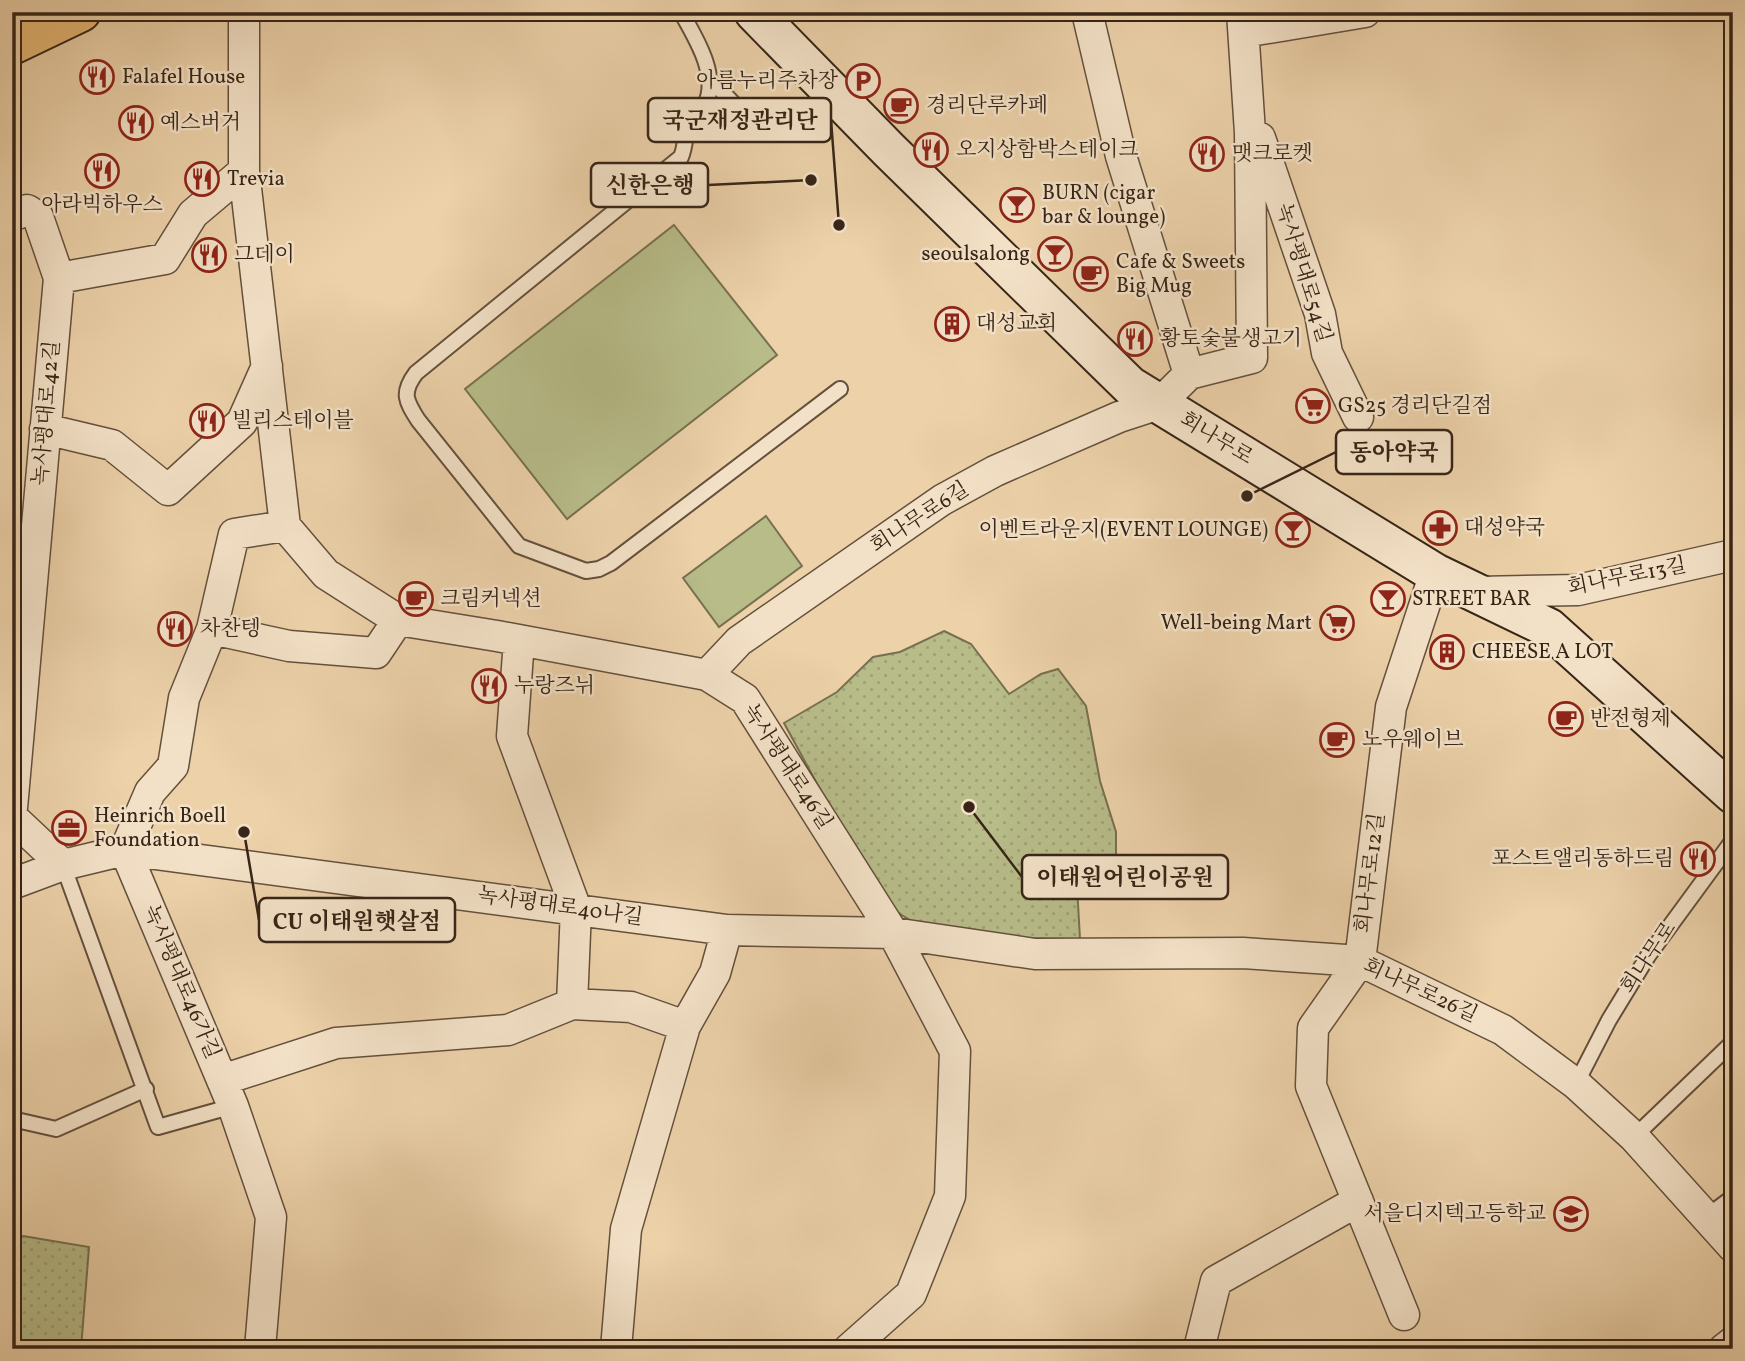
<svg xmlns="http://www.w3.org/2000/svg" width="1745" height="1361" viewBox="0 0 1745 1361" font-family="Vollkorn,'Noto Serif KR',serif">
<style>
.grass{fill:url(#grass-dots);stroke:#777050;stroke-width:2}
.garden{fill:#b7bc89;stroke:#777050;stroke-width:2}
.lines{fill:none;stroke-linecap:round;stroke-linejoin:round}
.lane-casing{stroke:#64503c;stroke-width:18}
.street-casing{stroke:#64503c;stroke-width:33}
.secondary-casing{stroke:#372517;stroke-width:42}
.primary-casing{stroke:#372517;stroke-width:42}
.lane{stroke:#f3e1c7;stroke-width:14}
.street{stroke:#f3e1c7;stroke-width:30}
.secondary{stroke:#f3e1c7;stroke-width:38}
.primary{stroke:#e6b874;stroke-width:38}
.labels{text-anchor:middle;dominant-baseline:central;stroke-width:5;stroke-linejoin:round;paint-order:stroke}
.poi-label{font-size:21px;fill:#372517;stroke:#f3e1c7;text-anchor:start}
.street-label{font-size:21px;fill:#372517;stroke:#f3e1c7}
.leader{fill:none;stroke:#372517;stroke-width:2.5}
.callout-dot{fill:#372517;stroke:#f3e1c7;stroke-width:2.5}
.callout{fill:#f3e1c7;stroke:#372517;stroke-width:2.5}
.callout-label{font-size:23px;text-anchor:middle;font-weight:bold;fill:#372517}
</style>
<defs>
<pattern id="grass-dots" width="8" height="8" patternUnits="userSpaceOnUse" patternTransform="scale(1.75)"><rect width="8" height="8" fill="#b7bc89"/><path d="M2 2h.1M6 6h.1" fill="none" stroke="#9ea176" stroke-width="1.8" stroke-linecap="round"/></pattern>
</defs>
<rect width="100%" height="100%" fill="#ecd1a9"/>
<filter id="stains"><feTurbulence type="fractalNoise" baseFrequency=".00286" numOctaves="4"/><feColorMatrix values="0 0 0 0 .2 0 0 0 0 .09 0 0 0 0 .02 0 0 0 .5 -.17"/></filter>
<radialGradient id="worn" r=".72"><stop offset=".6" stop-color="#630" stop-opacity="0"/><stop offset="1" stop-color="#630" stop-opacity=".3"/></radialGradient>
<!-- grass -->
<path class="grass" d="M944,631L971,644L1009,694L1041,674L1058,669L1086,706L1100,781L1116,832V885L1077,886L1080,939L938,937L882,903L784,723L837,692L873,657L900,652Z
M23,1236L89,1247L81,1349H12V1247Z"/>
<!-- garden -->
<path class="garden" d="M674,225L777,355L567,519L465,389Z
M766,516L802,566L719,627L683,578Z"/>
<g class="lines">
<!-- lane casing -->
<g class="lane-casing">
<path id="lane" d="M681,12C695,37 720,76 705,105C701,113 693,118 688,126C685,131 686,146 681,157L416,373C401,393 406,401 418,420L519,546L586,571L599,569L611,563L840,389
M1730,12L1733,19
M708,77L760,131
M63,865L158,1127L233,1106
M1576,1084L1609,1020L1648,956L1733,840
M12,1119L56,1129L146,1089
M1634,1137L1733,1042
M1706,1217L1733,1197"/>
</g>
<!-- street casing -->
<g class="street-casing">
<path id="street" d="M244,12V171L285,526L326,574L398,620L497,636L707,675L745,699L893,933L955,1051L950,1196L911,1294L849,1349
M1244,32L1365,12
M1253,134L1260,138L1320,314L1327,353L1358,417
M12,216L27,210L38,217L59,278L12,808
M59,278L165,259L193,214L244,171
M1189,374L1252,358L1250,133L1242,12
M45,429L112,445L168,490L242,422L267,366
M1478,592L1578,590L1733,555
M212,629L289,646L376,653L398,620
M707,675L739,641L942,500L995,471L1119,417L1159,404L1189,374L1121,156L1087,12
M12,817L63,865
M12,884L63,865L125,850L727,930L893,933L1035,954L1243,953L1360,961L1503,1030L1576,1084L1634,1137L1733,1247
M572,1004L631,1007L685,1026
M222,1080L336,1043L508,1030L572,1004L576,909L512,736L519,640
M1404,1315L1311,1086L1313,1028L1360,961L1391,707L1435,573
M260,1349L271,1217L233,1106L125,850L150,792L173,766L184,698L212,629L234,534L285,526
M616,1349L626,1229L685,1026L715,973L727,930
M1199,1349L1216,1281L1358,1201
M1724,1349L1733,1342"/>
</g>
<!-- secondary casing -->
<g class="secondary-casing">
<path id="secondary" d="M754,12L889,150L1130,386L1435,573L1549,628L1733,794"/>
</g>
<!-- primary casing -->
<g class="primary-casing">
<path id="primary" d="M12,45L81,12"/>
</g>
<!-- lane -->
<use href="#lane" class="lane"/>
<!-- street -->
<use href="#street" class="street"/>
<!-- secondary -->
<use href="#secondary" class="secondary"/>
<!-- primary -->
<use href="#primary" class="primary"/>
</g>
<!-- icons -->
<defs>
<g id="restaurant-ring" transform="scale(1.75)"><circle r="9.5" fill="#f3e1c7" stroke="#8f2418" stroke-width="1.5"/><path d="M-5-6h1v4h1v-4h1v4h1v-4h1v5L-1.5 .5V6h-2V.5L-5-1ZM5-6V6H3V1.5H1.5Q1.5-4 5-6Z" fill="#8f2418"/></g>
<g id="parking-ring" transform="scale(1.75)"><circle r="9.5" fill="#f3e1c7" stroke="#8f2418" stroke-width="1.5"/><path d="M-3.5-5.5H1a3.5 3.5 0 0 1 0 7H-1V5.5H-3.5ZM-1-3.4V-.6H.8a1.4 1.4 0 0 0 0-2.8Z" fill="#8f2418"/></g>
<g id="cafe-ring" transform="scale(1.75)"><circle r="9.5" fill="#f3e1c7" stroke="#8f2418" stroke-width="1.5"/><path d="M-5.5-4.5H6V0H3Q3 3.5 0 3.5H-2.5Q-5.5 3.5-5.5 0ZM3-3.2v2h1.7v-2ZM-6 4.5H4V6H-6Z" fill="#8f2418"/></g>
<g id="bar-ring" transform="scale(1.75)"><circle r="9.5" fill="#f3e1c7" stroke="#8f2418" stroke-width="1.5"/><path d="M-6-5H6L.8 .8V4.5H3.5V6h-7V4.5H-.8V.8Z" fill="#8f2418"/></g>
<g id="building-ring" transform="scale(1.75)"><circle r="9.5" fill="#f3e1c7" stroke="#8f2418" stroke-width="1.5"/><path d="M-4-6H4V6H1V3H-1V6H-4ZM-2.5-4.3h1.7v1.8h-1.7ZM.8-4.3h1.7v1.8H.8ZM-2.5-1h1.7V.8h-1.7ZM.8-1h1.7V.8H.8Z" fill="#8f2418"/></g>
<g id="supermarket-ring" transform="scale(1.75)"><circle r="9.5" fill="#f3e1c7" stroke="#8f2418" stroke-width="1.5"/><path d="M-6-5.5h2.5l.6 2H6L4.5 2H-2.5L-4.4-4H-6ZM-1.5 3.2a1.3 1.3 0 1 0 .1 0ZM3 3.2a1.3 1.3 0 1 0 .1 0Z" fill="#8f2418"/></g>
<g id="pharmacy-ring" transform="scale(1.75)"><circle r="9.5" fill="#f3e1c7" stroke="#8f2418" stroke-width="1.5"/><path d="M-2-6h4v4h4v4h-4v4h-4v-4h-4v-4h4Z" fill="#8f2418"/></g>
<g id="office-ring" transform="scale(1.75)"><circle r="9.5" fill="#f3e1c7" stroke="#8f2418" stroke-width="1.5"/><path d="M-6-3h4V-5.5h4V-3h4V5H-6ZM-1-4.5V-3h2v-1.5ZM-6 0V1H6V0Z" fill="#8f2418"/></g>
<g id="school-ring" transform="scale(1.75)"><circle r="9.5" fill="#f3e1c7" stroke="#8f2418" stroke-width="1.5"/><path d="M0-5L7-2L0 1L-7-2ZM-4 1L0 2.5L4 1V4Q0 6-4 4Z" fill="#8f2418"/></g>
</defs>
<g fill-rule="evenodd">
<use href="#restaurant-ring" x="97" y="77"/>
<use href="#parking-ring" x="863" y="81"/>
<use href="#cafe-ring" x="901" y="106"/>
<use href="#restaurant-ring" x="136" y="123"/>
<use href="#restaurant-ring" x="931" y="150"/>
<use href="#restaurant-ring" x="1207" y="154"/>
<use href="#restaurant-ring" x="102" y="171"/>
<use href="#restaurant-ring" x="202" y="179"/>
<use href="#bar-ring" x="1017" y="205"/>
<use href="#bar-ring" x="1055" y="254"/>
<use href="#restaurant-ring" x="209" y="255"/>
<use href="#cafe-ring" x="1091" y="274"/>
<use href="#building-ring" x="952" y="324"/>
<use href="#restaurant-ring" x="1135" y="339"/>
<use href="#supermarket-ring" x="1313" y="406"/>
<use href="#restaurant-ring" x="207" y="421"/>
<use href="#pharmacy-ring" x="1440" y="528"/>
<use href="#bar-ring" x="1293" y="530"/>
<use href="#cafe-ring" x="416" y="599"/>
<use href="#bar-ring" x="1388" y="599"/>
<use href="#supermarket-ring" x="1337" y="623"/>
<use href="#restaurant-ring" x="175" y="629"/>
<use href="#building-ring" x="1447" y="652"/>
<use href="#restaurant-ring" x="489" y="686"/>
<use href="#cafe-ring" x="1566" y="719"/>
<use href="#cafe-ring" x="1337" y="740"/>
<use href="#office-ring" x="69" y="828"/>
<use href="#restaurant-ring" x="1698" y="859"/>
<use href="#school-ring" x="1571" y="1214"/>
</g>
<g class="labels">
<!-- poi labels -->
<g class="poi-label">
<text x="122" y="77">Falafel House</text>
<text x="838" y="81" text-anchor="end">아름누리주차장</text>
<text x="926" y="106">경리단루카페</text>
<text x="160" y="123">예스버거</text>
<text x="956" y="150">오지상함박스테이크</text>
<text x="1232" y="154">맷크로켓</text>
<text x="227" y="179">Trevia</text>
<text x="1042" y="193">BURN (cigar<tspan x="1042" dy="24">bar &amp; lounge)</tspan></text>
<text x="102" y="205" text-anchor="middle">아라빅하우스</text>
<text x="1030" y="254" text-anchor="end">seoulsalong</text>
<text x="234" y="255">그데이</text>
<text x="1116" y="262">Cafe &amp; Sweets<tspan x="1116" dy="24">Big Mug</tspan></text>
<text x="976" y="324">대성교회</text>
<text x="1160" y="339">황토숯불생고기</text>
<text x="1338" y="406">GS25 경리단길점</text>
<text x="232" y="421">빌리스테이블</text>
<text x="1464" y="528">대성약국</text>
<text x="1268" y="530" text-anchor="end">이벤트라운지(EVENT LOUNGE)</text>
<text x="440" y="599">크림커넥션</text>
<text x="1412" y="599">STREET BAR</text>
<text x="1312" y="623" text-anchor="end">Well-being Mart</text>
<text x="200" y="629">차찬텡</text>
<text x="1472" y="652">CHEESE A LOT</text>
<text x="514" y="686">누랑즈뉘</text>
<text x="1590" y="719">반전형제</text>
<text x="1362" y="740">노우웨이브</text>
<text x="94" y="816">Heinrich Boell<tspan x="94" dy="24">Foundation</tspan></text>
<text x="1674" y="859" text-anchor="end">포스트앨리동하드림</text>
<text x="1546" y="1214" text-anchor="end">서을디지텍고등학교</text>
</g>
<!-- street labels -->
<g class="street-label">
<text transform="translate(1303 273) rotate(73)">녹사평대로54길</text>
<text transform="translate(47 413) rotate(-85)">녹사평대로42길</text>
<text transform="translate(1216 439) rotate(31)">회나무로</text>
<text transform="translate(920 518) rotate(-33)">회나무로6길</text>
<text transform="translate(1627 577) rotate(-11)">회나무로13길</text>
<text transform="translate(787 767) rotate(57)">녹사평대로46길</text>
<text transform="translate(1371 873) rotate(-83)">회나무로12길</text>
<text transform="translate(560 907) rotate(8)">녹사평대로40나길</text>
<text transform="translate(1649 958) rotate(-56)">회나무로</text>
<text transform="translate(181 982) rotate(67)">녹사평대로46가길</text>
<text transform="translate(1420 991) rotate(25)">회나무로26길</text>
</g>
</g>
<!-- callouts -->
<path class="leader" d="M839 225L831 120M811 180L708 185M1247 496L1336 452M969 807L1022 877M244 832L259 920"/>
<g class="callout-dot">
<circle cx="839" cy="225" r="7"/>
<circle cx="811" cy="180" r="7"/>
<circle cx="1247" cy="496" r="7"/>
<circle cx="969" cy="807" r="7"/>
<circle cx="244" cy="832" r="7"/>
</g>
<g class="callout">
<rect x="648" y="98" width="183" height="44" rx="7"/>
<rect x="591" y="163" width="117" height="44" rx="7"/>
<rect x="1336" y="430" width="116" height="44" rx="7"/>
<rect x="1022" y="855" width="206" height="44" rx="7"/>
<rect x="259" y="898" width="196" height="44" rx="7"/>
</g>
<g class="callout-label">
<text x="740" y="128">국군재정관리단</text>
<text x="650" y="193">신한은행</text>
<text x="1394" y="460">동아약국</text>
<text x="1125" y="885">이태원어린이공원</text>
<text x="357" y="929">CU 이태원햇살점</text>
</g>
<!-- margin -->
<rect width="1745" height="1361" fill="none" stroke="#ecd1a9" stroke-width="42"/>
<rect x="14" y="14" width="1717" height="1333" fill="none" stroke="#372517" stroke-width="3.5"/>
<rect x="21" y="21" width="1703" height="1319" fill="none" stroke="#372517" stroke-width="2"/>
<rect width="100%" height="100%" filter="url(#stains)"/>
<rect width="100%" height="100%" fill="url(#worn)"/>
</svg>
